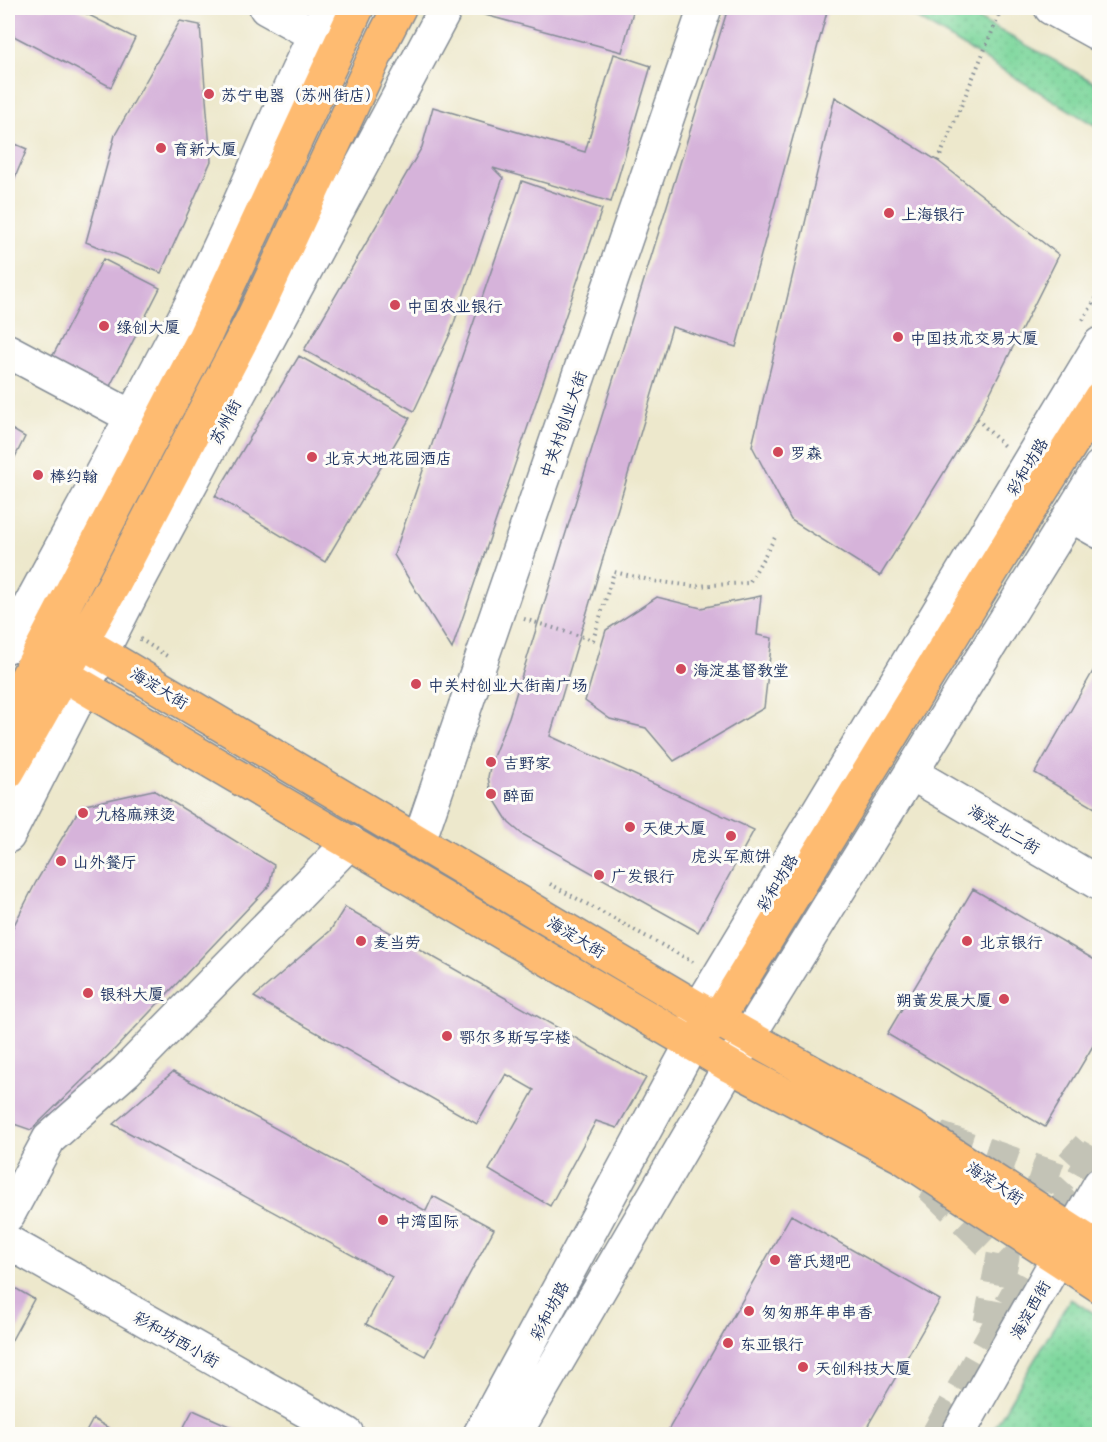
<svg xmlns="http://www.w3.org/2000/svg" width="1107" height="1442" viewBox="0 0 1107 1442" font-family="'Playpen Sans','LXGW WenKai TC',sans-serif">
<style>
.park{fill:url(#park-dots);stroke:#4c837e;stroke-width:1.5}
.building{fill:#d6b3da}
.lines{fill:none;stroke-linecap:round;stroke-linejoin:round}
.minor-tunnel{stroke:#c3c3b6;stroke-width:33;stroke-dasharray:33 16;stroke-linecap:butt}
.minor-casing{stroke:#848c95;stroke-width:36}
.major-casing{stroke:#848c95;stroke-width:36}
.highway-casing{stroke:#848c95;stroke-width:36}
.path{stroke:#848c95;stroke-width:4;stroke-dasharray:1.5 4.5;stroke-linecap:butt}
.minor{stroke:#fff;stroke-width:33}
.major{stroke:#febb71;stroke-width:33}
.highway{stroke:#febb71;stroke-width:33}
.poi-dot{fill:#d1495b;stroke:#fdfcf7;stroke-width:2}
.labels{text-anchor:middle;dominant-baseline:central;stroke-width:6;stroke-linejoin:round;paint-order:stroke}
.poi-label{font-size:16px;fill:#1b2f5e;stroke:#fdfcf7;text-anchor:start}
.street-label{font-size:16px;fill:#1b2f5e;stroke:#fdfcf7}
</style>
<defs>
<pattern id="park-dots" width="8" height="8" patternUnits="userSpaceOnUse" patternTransform="scale(1.5)"><rect width="8" height="8" fill="#7ed79d"/><path d="M2 2h.1M6 6h.1" fill="none" stroke="#6cb98a" stroke-width="1.8" stroke-linecap="round"/></pattern>
</defs>
<rect width="100%" height="100%" fill="#fdfcf7"/>
<filter id="ink" filterUnits="userSpaceOnUse"><feTurbulence type="fractalNoise" baseFrequency=".0167" numOctaves="2"/><feDisplacementMap in="SourceGraphic" scale="12" xChannelSelector="R" yChannelSelector="G"/><feConvolveMatrix kernelMatrix="1 2 1 2 8 2 1 2 1" color-interpolation-filters="sRGB"/></filter>
<filter id="wash" filterUnits="userSpaceOnUse"><feTurbulence type="fractalNoise" baseFrequency=".008" numOctaves="4" result="noise"/><feDisplacementMap in="SourceGraphic" scale="24" xChannelSelector="R" yChannelSelector="G"/><feGaussianBlur stdDeviation="1.35" result="paint"/><feColorMatrix in="noise" values="0 0 0 0 0 0 0 0 0 0 0 0 0 0 0 0 0 1.4 0 .05"/><feComposite in="paint" operator="in"/></filter>
<g filter="url(#wash)">
<rect width="100%" height="100%" fill="#ede8cc"/>
<!-- park -->
<path class="park" d="M900,8H959L1099,85V128Z
M1070,1299L1099,1316V1434H991Z"/>
<g id="blocks">
<!-- building -->
<path class="building" d="M8,8H75L135,38L111,87L8,33Z
M475,8H634L622,52L474,12Z
M728,8H828L736,347L672,327L550,736L754,830L698,932L522,834L509,823L491,794L488,777L491,762L509,717Z
M180,21L200,25L211,161L161,273L86,242L115,135Z
M614,54L651,66L611,202L493,168L503,178L451,332L414,411L304,350L422,147L433,107L585,152Z
M835,97L938,161L1059,255L977,419L880,576L791,520L752,446Z
M8,141L27,149L8,194Z
M522,181L602,209L452,649L394,555Z
M103,259L160,288L106,394L48,365Z
M299,356L410,418L325,562L215,496Z
M8,427L25,437L8,471Z
M761,596L757,635L772,638L764,708L674,761L646,728L610,719L585,701L606,630L657,597L701,608Z
M1100,659V811L1035,773Z
M153,790L274,865L269,886L116,1048L31,1130L8,1122V937L36,882L81,806Z
M973,889L1100,963V1034L1045,1127L887,1034Z
M345,907L646,1078L617,1128L596,1121L550,1206L489,1170L534,1090L506,1074L477,1124L254,997L330,931Z
M173,1072L426,1211L433,1196L494,1229L425,1356L366,1324L392,1277L113,1124Z
M791,1215L940,1300L863,1434H666Z
M8,1284L34,1299L8,1347Z
M193,1410L247,1434H180Z
M93,1419L119,1434H85Z"/>
</g>
</g>
<g filter="url(#ink)">
<use href="#blocks" fill-opacity="0" stroke="#848c95" stroke-width="1.5"/>
<g class="lines">
<!-- minor-tunnel -->
<path class="minor-tunnel" d="M938,1138L1059,1179L1088,1147
M930,1185L1003,1256L990,1323
M938,1434L1100,1147"/>
<!-- minor casing -->
<g class="minor-casing">
<path id="minor" d="M266,8L333,45
M1051,8L1100,35
M8,351L149,426
M1070,515L1100,532
M8,646C73,524 141,404 203,281C249,191 282,96 328,8
M911,773L1100,884
M8,836L131,595L446,8
M419,841L705,8
M8,1215L49,1139L126,1071L350,842
M8,1242L347,1434
M480,1434L692,1043L699,1009L1100,344
M515,1434L730,1066L1100,467
M958,1434L1100,1184"/>
</g>
<!-- major casing -->
<g class="major-casing">
<path id="major" d="M54,625L699,1009L917,1131L1100,1249
M62,674L730,1066L901,1156L1100,1286
M8,713L203,340L357,8
M8,772L113,586L251,322L384,37L399,8"/>
</g>
<!-- highway casing -->
<g class="highway-casing">
<path id="highway" d="M692,1043L717,1020L1028,512L1100,398"/>
</g>
<!-- path -->
<path class="path" d="M1015,8L1023,12
M938,161L1002,8
M1083,320L1100,292
M977,419L1006,448
M524,619L593,640L614,572L654,581L694,586L749,583L777,534
M140,639L170,658
M550,884L693,962"/>
<!-- minor -->
<use href="#minor" class="minor"/>
<!-- major -->
<use href="#major" class="major"/>
<!-- highway -->
<use href="#highway" class="highway"/>
</g>
</g>
<!-- markers -->
<g class="poi-dot">
<circle cx="209" cy="94" r="6"/>
<circle cx="161" cy="148" r="6"/>
<circle cx="889" cy="213" r="6"/>
<circle cx="395" cy="305" r="6"/>
<circle cx="104" cy="326" r="6"/>
<circle cx="898" cy="337" r="6"/>
<circle cx="778" cy="452" r="6"/>
<circle cx="312" cy="457" r="6"/>
<circle cx="38" cy="475" r="6"/>
<circle cx="681" cy="669" r="6"/>
<circle cx="416" cy="684" r="6"/>
<circle cx="491" cy="762" r="6"/>
<circle cx="491" cy="794" r="6"/>
<circle cx="83" cy="813" r="6"/>
<circle cx="630" cy="827" r="6"/>
<circle cx="731" cy="836" r="6"/>
<circle cx="61" cy="861" r="6"/>
<circle cx="599" cy="875" r="6"/>
<circle cx="361" cy="941" r="6"/>
<circle cx="967" cy="941" r="6"/>
<circle cx="88" cy="993" r="6"/>
<circle cx="1004" cy="999" r="6"/>
<circle cx="447" cy="1036" r="6"/>
<circle cx="383" cy="1220" r="6"/>
<circle cx="775" cy="1260" r="6"/>
<circle cx="749" cy="1311" r="6"/>
<circle cx="728" cy="1343" r="6"/>
<circle cx="803" cy="1367" r="6"/>
</g>
<g class="labels">
<!-- poi labels -->
<g class="poi-label">
<text x="221" y="94">苏宁电器（苏州街店）</text>
<text x="173" y="148">育新大厦</text>
<text x="901" y="213">上海银行</text>
<text x="407" y="305">中国农业银行</text>
<text x="116" y="326">绿创大厦</text>
<text x="910" y="337">中国技术交易大厦</text>
<text x="790" y="452">罗森</text>
<text x="324" y="457">北京大地花园酒店</text>
<text x="50" y="475">棒约翰</text>
<text x="693" y="669">海淀基督教堂</text>
<text x="428" y="684">中关村创业大街南广场</text>
<text x="503" y="762">吉野家</text>
<text x="503" y="794">醉面</text>
<text x="95" y="813">九格麻辣烫</text>
<text x="642" y="827">天使大厦</text>
<text x="731" y="855" text-anchor="middle">虎头军煎饼</text>
<text x="73" y="861">山外餐厅</text>
<text x="611" y="875">广发银行</text>
<text x="373" y="941">麦当劳</text>
<text x="979" y="941">北京银行</text>
<text x="100" y="993">银科大厦</text>
<text x="992" y="999" text-anchor="end">朔黄发展大厦</text>
<text x="459" y="1036">鄂尔多斯写字楼</text>
<text x="395" y="1220">中湾国际</text>
<text x="787" y="1260">管氏翅吧</text>
<text x="761" y="1311">匆匆那年串串香</text>
<text x="740" y="1343">东亚银行</text>
<text x="815" y="1367">天创科技大厦</text>
</g>
<!-- street labels -->
<g class="street-label">
<text transform="translate(224 421) rotate(-62)">苏州街</text>
<text transform="translate(562 424) rotate(-71)">中关村创业大街</text>
<text transform="translate(1026 466) rotate(-59)">彩和坊路</text>
<text transform="translate(160 687) rotate(31)">海淀大街</text>
<text transform="translate(1005 828) rotate(31)">海淀北二街</text>
<text transform="translate(776 882) rotate(-59)">彩和坊路</text>
<text transform="translate(577 936) rotate(31)">海淀大街</text>
<text transform="translate(996 1182) rotate(33)">海淀大街</text>
<text transform="translate(1029 1309) rotate(-61)">海淀西街</text>
<text transform="translate(548 1310) rotate(-62)">彩和坊路</text>
<text transform="translate(177 1338) rotate(30)">彩和坊西小街</text>
</g>
</g>
<!-- margin -->
<rect width="1107" height="1442" fill="none" stroke="#fdfcf7" stroke-width="30"/>
</svg>
